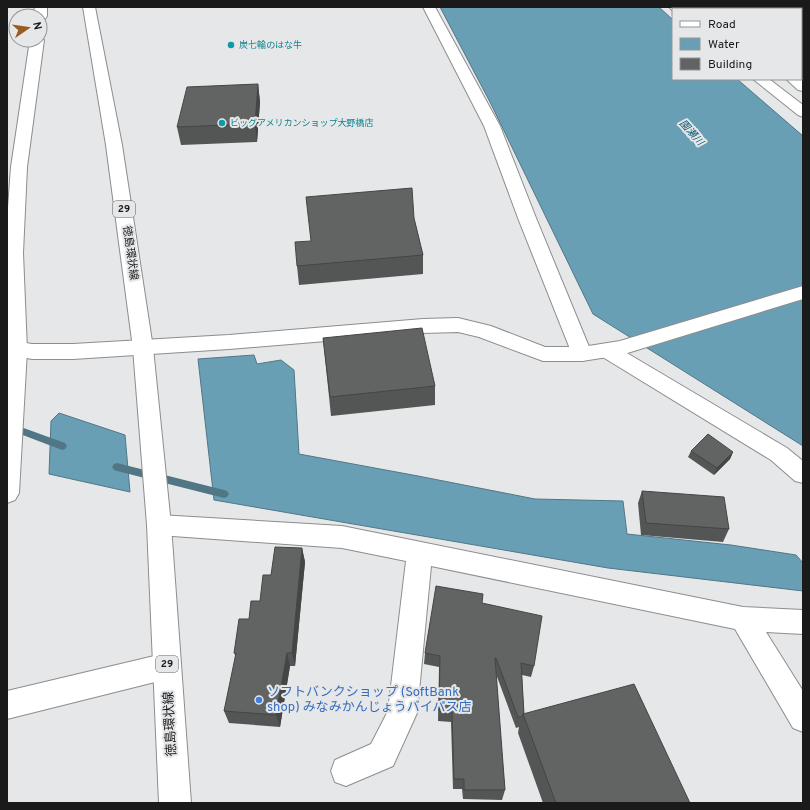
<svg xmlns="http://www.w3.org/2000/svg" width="810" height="810" viewBox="0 0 810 810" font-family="Overpass,'Noto Sans JP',sans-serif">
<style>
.water{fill:#699fb5;stroke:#517787}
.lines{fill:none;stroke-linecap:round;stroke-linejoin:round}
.stream{fill:#517787;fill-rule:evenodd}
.minor-casing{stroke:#8d8d8e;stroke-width:2}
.tertiary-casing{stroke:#8d8d8e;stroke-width:2}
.primary-casing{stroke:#8d8d8e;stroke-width:2}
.minor{fill:#fff;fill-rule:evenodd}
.tertiary{fill:#fff;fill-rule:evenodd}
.primary{fill:#fff;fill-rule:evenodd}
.wall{fill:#545555}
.shaded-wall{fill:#454545}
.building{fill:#626363;stroke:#454545}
.culture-dot{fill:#0f9aa8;stroke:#e6e7e8;stroke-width:1.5}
.shop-dot{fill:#3f7fe0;stroke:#e6e7e8;stroke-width:1.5}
.labels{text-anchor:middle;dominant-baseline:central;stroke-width:4;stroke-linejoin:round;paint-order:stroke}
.far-culture-label{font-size:9px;fill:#0d838f;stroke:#e6e7e8;text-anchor:start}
.far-water-label{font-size:10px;font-style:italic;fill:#04536a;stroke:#e6e7e8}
.shield{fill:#e6e7e8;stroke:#575858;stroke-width:1}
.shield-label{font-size:10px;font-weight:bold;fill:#1a1a1b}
.street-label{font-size:11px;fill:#1a1a1b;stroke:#e6e7e8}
.near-shop-label{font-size:13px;fill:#366cbe;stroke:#e6e7e8;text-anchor:start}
.near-street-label{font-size:13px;fill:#1a1a1b;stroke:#e6e7e8}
</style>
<rect width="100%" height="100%" fill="#e6e7e8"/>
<!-- water -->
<path class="water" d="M440,7H659L673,20V79H737L803,136V446L593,314L490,102Z
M254,355L257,364L281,360L294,370L299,454L418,476L535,499L623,501L627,534L731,545L796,555L803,563V591L608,568L214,500L198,359Z
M59,413L125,435L130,492L49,474L51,421Z"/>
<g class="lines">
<!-- stream -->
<path class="stream" d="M7,422L65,443L67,446L65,449L62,450L7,429Z
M117,463L224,490L227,491L229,494L227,497L224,498L117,471L114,470L112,467L114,464Z"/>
<!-- minor casing -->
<g class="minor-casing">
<path id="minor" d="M423,7H435L500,126L536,218L592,354L589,359L582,361L575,359L572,354L518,218L484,126Z
M669,7H683L684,9H673V11Z
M697,7H710L711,9H698Z
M801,78L803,80V91L798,90L786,79Z
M753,79H769L803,105V117L798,115Z
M608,344L615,346L787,448L803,461V483L795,481L771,460L601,356L598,351L601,346Z
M159,515L342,526L743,607L803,610V634L766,632L803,691V732L793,728L735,629L431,566L417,713L393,766L346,786L335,782L331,771L335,760L371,744L388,711L406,561L342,548L159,535L150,532L147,525L150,518Z"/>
</g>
<!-- tertiary casing -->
<g class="tertiary-casing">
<path id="tertiary" d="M803,286V299L621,355L582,361H543L479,337L458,332L423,333L229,349L73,359H32L7,354V340L32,344H73L229,335L423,319L458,318L491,326L545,347H582L620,341Z
M167,653L177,657L181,666L177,675L167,679L7,719V691Z"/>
</g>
<!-- primary casing -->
<g class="primary-casing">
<path id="primary" d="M35,7H47V16L45,19L40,20V16H33Z
M83,7H95L122,145L153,348L171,525L191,803H159L147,525L133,348L106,145Z
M40,37L44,40L27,167L23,253L27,350L19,493L15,500L7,503V221L11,167L30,40H40Z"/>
</g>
<!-- minor -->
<use href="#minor" class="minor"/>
<!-- tertiary -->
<use href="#tertiary" class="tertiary"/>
<!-- primary -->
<use href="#primary" class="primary"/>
</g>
<!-- wall -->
<path class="wall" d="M258,84L260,102L257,142L181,145L177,127Z
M414,218L423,255V274L299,285L297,266L311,241Z
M323,338L435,386V405L331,416Z
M691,451L733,452L730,459L714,475L688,457Z
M642,491L729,529L723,542L641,535L638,503Z
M302,548L305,562L295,666H290L280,727L229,723L224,711L236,657L234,653L249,619L260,601L271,575Z
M482,603L534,666L531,677L522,675L524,714L690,803H543L518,733L519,727L516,728L496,674L505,790L502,800L463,799L462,789H453L451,722L438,721L439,667L424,664L425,653Z"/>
<!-- shaded-wall -->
<path class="shaded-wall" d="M258,84L260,102L257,142L255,124Z
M733,452L730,459L714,475L717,468Z
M302,548L305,562L295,666L292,653Z
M287,653L290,666L280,727L276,715Z"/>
<!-- building -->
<path class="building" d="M258,84L255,124L177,127L187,87Z
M412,188L414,218L423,255L297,266L295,242L311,241L306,197Z
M422,328L435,386L330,397L323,338Z
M708,434L733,452L717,468L691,451Z
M642,491L724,497L729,529L646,523Z
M275,547L302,548L292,653H287L276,715L224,711L236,653H234L239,619H249L251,601H260L263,575H271Z
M436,586L483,594L482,603L542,616L534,666L521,663L524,714H523L522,717H518L496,658H495L505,790H464V779H454L452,712L439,711L440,656L425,653Z
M634,684L690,803H556L523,714Z"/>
<!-- markers -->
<g class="culture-dot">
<circle cx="231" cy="45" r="4"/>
<circle cx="222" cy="123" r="4"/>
</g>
<circle class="shop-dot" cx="259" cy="700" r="4"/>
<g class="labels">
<!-- far-culture labels -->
<g class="far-culture-label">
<text x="239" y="45">炭七輪のはな牛</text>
<text x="230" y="123">ビッグアメリカンショップ大野橋店</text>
</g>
<!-- far-water labels -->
<g class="far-water-label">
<text transform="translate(691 133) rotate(48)">園瀬川</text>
</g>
<!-- shield labels -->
<g class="shield">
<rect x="113" y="201" width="22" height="16" rx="3"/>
<rect x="156" y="656" width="22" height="16" rx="3"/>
</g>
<g class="shield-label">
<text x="124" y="209">29</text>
<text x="167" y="664">29</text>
</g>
<!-- street labels -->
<g class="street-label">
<text transform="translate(130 253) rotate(82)">徳島環状線</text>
</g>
<!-- near-shop labels -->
<g class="near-shop-label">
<text x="267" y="693">ソフトバンクショップ (SoftBank<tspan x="267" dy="15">shop) みなみかんじょうバイパス店</tspan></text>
</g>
<!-- near-street labels -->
<g class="near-street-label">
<text transform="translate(171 724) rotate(-93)">徳島環状線</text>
</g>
</g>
<!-- border -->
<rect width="810" height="810" fill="none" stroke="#1a1a1b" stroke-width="16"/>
<!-- legend -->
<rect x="672" y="8" width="130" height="72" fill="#e6e7e8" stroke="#949596"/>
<rect x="680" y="21" width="20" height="6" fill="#ffffff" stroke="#949596"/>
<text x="708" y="28" font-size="12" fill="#1a1a1b">Road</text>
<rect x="680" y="38" width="20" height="12" fill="#699fb5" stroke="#949596"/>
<text x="708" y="48" font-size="12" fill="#1a1a1b">Water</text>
<rect x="680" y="58" width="20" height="12" fill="#626363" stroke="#949596"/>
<text x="708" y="68" font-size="12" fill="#1a1a1b">Building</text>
<!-- north arrow -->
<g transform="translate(28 28) rotate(77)"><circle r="19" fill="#e6e7e8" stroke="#949596"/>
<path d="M0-3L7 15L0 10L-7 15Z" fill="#995b21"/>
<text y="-6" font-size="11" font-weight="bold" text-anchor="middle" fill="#1a1a1b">N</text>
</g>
</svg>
